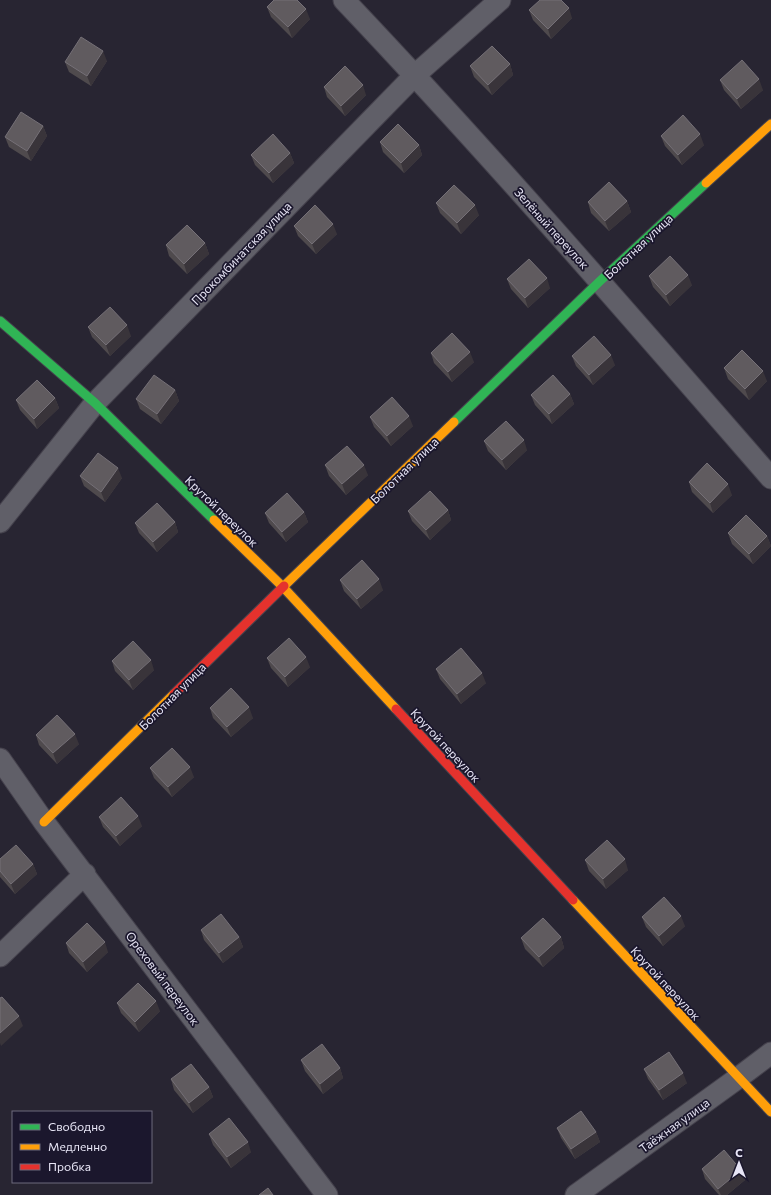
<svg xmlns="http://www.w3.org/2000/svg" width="771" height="1195" viewBox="0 0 771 1195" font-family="Commissioner,sans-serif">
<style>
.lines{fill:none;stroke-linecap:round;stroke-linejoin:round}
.street-casing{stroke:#45424d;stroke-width:23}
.fast-casing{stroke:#45424d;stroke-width:11}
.slow-casing{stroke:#45424d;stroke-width:11}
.jam-casing{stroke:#45424d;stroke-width:11}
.street{stroke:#605f68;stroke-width:21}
.fast{stroke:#30b455;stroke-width:9}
.slow{stroke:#ff9f0a;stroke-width:9}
.jam{stroke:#e5322d;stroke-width:9}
.wall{fill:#4f4a4d}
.shaded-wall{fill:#39343a}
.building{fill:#605b5f;stroke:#757077}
.labels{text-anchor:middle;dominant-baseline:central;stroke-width:3.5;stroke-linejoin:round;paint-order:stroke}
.street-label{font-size:12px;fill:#e8e6f6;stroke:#1b172d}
</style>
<rect width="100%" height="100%" fill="#282532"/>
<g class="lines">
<!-- street casing -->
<g class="street-casing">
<path id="street" d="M344,0C491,155 631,317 771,478
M0,522L95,403L415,75L500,0
M0,759L44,822L327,1195
M0,956L85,874
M576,1195L738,1078L771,1053"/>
</g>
<!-- fast casing -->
<g class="fast-casing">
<path id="fast" d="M0,321L95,403L214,520
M454,422L600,281L706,183"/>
</g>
<!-- slow casing -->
<g class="slow-casing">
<path id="slow" d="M706,183L771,124
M214,520L283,587L396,709
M284,586L454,422
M44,822L174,694
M573,900L771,1112"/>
</g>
<!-- jam casing -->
<g class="jam-casing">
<path id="jam" d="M174,694L284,586
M396,709L573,900"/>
</g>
<!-- street -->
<use href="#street" class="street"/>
<!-- fast -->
<use href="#fast" class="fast"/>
<!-- slow -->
<use href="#slow" class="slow"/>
<!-- jam -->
<use href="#jam" class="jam"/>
</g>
<!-- wall -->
<path class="wall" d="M267,7L310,19L292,38L271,17Z
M529,10L572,18L551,39L533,20Z
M107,61L91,86L69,72L65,62Z
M510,64L513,75L492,95L474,77L470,66Z
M720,80L763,90L741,109L724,90Z
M324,87L366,95L345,116L327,97Z
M43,126L47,136L31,161L9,147L5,137Z
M661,136L704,145L682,165L665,146Z
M380,142L419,145L422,155L404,173L383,152Z
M290,153L294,163L273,183L255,165L251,155Z
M627,201L631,212L609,231L591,213L588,202Z
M436,203L479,215L461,234L440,213Z
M294,226L337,234L316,254L298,236Z
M205,243L209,254L187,274L169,256L166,245Z
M649,276L692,285L670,306L653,287Z
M507,279L550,288L528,308L511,289Z
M88,327L131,336L110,356L92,337Z
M431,353L474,362L452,382L434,363Z
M572,356L615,365L593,385L576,366Z
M724,368L767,381L749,400L728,379Z
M175,390L179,401L161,424L140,409L136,399Z
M570,394L574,404L552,424L535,405L531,395Z
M55,398L59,408L37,429L20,410L16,400Z
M370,417L413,426L391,446L374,427Z
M484,441L527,450L506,470L488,451Z
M325,465L368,475L346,495L329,476Z
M80,476L122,478L105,502L84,486Z
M689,482L732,495L713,513L692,492Z
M448,510L451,520L430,540L412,521L408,511Z
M304,512L308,522L286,542L269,523L265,513Z
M175,522L178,532L157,552L139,533L135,523Z
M728,533L767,536L771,546L753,564L732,544Z
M340,580L383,590L361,609L344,591Z
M267,658L310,667L288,687L271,668Z
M112,661L154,670L133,690L115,671Z
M436,669L486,683L461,704L440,679Z
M210,708L253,718L231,737L213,718Z
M36,735L79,744L57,764L39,745Z
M150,768L194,777L172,797L154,778Z
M99,817L142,826L120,846L103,827Z
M0,859L33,864L37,874L15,894L0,877Z
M585,860L628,870L606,889L589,871Z
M642,917L685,926L663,946L646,927Z
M201,930L239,937L243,947L223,963L204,940Z
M561,937L564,948L543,967L525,949L521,938Z
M66,943L108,952L87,972L69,953Z
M117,1003L160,1011L139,1032L121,1013Z
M301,1060L340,1068L343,1078L323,1094L305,1071Z
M644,1069L687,1083L663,1100L648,1079Z
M171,1079L209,1087L213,1097L193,1113L174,1090Z
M557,1128L596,1132L600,1142L575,1159L561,1138Z
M209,1134L251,1152L231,1168L213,1145Z
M702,1169L741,1170L745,1180L727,1195H719L705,1179Z"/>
<!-- shaded-wall -->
<path class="shaded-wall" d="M569,8L572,18L551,39L548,29Z
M306,9L310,19L292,38L288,27Z
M103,51L107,61L91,86L87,76Z
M510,64L513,75L492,95L488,85Z
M759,79L763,90L741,109L737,99Z
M363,85L366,95L345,116L341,106Z
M43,126L47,136L31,161L27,151Z
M700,134L704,145L682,165L678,155Z
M419,145L422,155L404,173L401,163Z
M290,153L294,163L273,183L269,173Z
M627,201L631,212L609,231L605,221Z
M475,205L479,215L461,234L457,223Z
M333,224L337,234L316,254L312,244Z
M205,243L209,254L187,274L184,264Z
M688,275L692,285L670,306L666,295Z
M547,278L550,288L528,308L525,298Z
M127,325L131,336L110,356L106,345Z
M470,352L474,362L452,382L448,372Z
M611,355L615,365L593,385L589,375Z
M763,371L767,381L749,400L745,389Z
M175,390L179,401L161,424L157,414Z
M570,394L574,404L552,424L549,414Z
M55,398L59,408L37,429L34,419Z
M409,416L413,426L391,446L387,436Z
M524,440L527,450L506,470L502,460Z
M364,465L368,475L346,495L342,484Z
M118,468L122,478L105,502L101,492Z
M728,484L732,495L713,513L710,503Z
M448,510L451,520L430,540L426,530Z
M304,512L308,522L286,542L282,532Z
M175,522L178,532L157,552L153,542Z
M767,536L771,546L753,564L749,554Z
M379,579L383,590L361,609L357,599Z
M306,657L310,667L288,687L285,677Z
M151,660L154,670L133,690L129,680Z
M482,673L486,683L461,704L457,694Z
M249,707L253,718L231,737L227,727Z
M75,734L79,744L57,764L53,753Z
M190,767L194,777L172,797L168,787Z
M138,816L142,826L120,846L116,836Z
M625,859L628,870L606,889L603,879Z
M33,864L37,874L15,894L11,884Z
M681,916L685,926L663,946L659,936Z
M239,937L243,947L223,963L219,953Z
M561,937L564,948L543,967L539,957Z
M105,942L108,952L87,972L83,962Z
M156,1001L160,1011L139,1032L135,1022Z
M19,1016L23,1026L1,1046L0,1043V1033Z
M340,1068L343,1078L323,1094L320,1084Z
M683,1073L687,1083L663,1100L659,1090Z
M209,1087L213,1097L193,1113L189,1103Z
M596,1132L600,1142L575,1159L571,1149Z
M248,1142L251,1152L231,1168L227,1157Z
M741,1170L745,1180L727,1195H721L718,1189Z"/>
<!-- building -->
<path class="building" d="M274,0H297L306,9L288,27L267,7Z
M540,0H561L569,8L548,29L529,10Z
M81,37L103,51L87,76L65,62Z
M492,46L510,64L488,85L470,66Z
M742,60L759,79L737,99L720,80Z
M345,66L363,85L341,106L324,87Z
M21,112L43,126L27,151L5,137Z
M683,115L700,134L678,155L661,136Z
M398,124L419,145L401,163L380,142Z
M273,134L290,153L269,173L251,155Z
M609,182L627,201L605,221L588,202Z
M454,185L475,205L457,223L436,203Z
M315,205L333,224L312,244L294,226Z
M187,225L205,243L184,264L166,245Z
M670,256L688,275L666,295L649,276Z
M529,259L547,278L525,298L507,279Z
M110,307L127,325L106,345L88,327Z
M452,333L470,352L448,372L431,353Z
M594,336L611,355L589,375L572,356Z
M742,350L763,371L745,389L724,368Z
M154,375L175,390L157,414L136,399Z
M553,375L570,394L549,414L531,395Z
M37,380L55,398L34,419L16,400Z
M392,397L409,416L387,436L370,417Z
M506,421L524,440L502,460L484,441Z
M347,446L364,465L342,484L325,465Z
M98,453L118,468L101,492L80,476Z
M707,463L728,484L710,503L689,482Z
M430,491L448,510L426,530L408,511Z
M287,493L304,512L282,532L265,513Z
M157,503L175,522L153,542L135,523Z
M746,515L767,536L749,554L728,533Z
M362,560L379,579L357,599L340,580Z
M289,638L306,657L285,677L267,658Z
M133,641L151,660L129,680L112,661Z
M461,648L482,673L457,694L436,669Z
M231,688L249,707L227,727L210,708Z
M57,715L75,734L53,753L36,735Z
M172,748L190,767L168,787L150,768Z
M121,797L138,816L116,836L99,817Z
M607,840L625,859L603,879L585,860Z
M16,845L33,864L11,884L0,871V859Z
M664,897L681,916L659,936L642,917Z
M221,914L239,937L219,953L201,930Z
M543,918L561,937L539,957L521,938Z
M87,923L105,942L83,962L66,943Z
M138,983L156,1001L135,1022L117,1003Z
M2,997L19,1016L0,1033V998Z
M322,1044L340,1068L320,1084L301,1060Z
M669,1052L683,1073L659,1090L644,1069Z
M191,1064L209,1087L189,1103L171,1079Z
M581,1111L596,1132L571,1149L557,1128Z
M229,1118L248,1142L227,1157L209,1134Z
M724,1150L741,1170L718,1189L702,1169Z
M268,1188L273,1195H259Z"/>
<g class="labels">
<!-- street labels -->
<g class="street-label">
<text transform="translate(552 228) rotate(48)">Зелёный переулок</text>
<text transform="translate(638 246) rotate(-43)">Болотная улица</text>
<text transform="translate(241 253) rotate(-46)">Прокомбинатская улица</text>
<text transform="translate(404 470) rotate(-44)">Болотная улица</text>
<text transform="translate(222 511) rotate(44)">Крутой переулок</text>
<text transform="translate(172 696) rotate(-45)">Болотная улица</text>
<text transform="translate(446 745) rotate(47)">Крутой переулок</text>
<text transform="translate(163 978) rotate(53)">Ореховый переулок</text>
<text transform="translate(666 983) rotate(47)">Крутой переулок</text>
<text transform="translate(674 1125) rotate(-36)">Таёжная улица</text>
</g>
</g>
<!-- legend -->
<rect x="12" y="1111" width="140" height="72" fill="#1b172d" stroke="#6d6a7d"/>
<rect x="20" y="1124" width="20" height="6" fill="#30b455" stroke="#6d6a7d"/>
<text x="48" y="1131" font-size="12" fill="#e8e6f6">Свободно</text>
<rect x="20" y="1144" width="20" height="6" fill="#ff9f0a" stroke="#6d6a7d"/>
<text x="48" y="1151" font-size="12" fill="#e8e6f6">Медленно</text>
<rect x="20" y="1164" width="20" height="6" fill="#e5322d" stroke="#6d6a7d"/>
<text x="48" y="1171" font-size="12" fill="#e8e6f6">Пробка</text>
<!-- north arrow -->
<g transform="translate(739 1163)" stroke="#1b172d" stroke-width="3" paint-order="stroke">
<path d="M0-3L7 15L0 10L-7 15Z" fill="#e8e6f6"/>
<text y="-6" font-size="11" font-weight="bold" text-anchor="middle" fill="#e8e6f6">С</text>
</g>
</svg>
